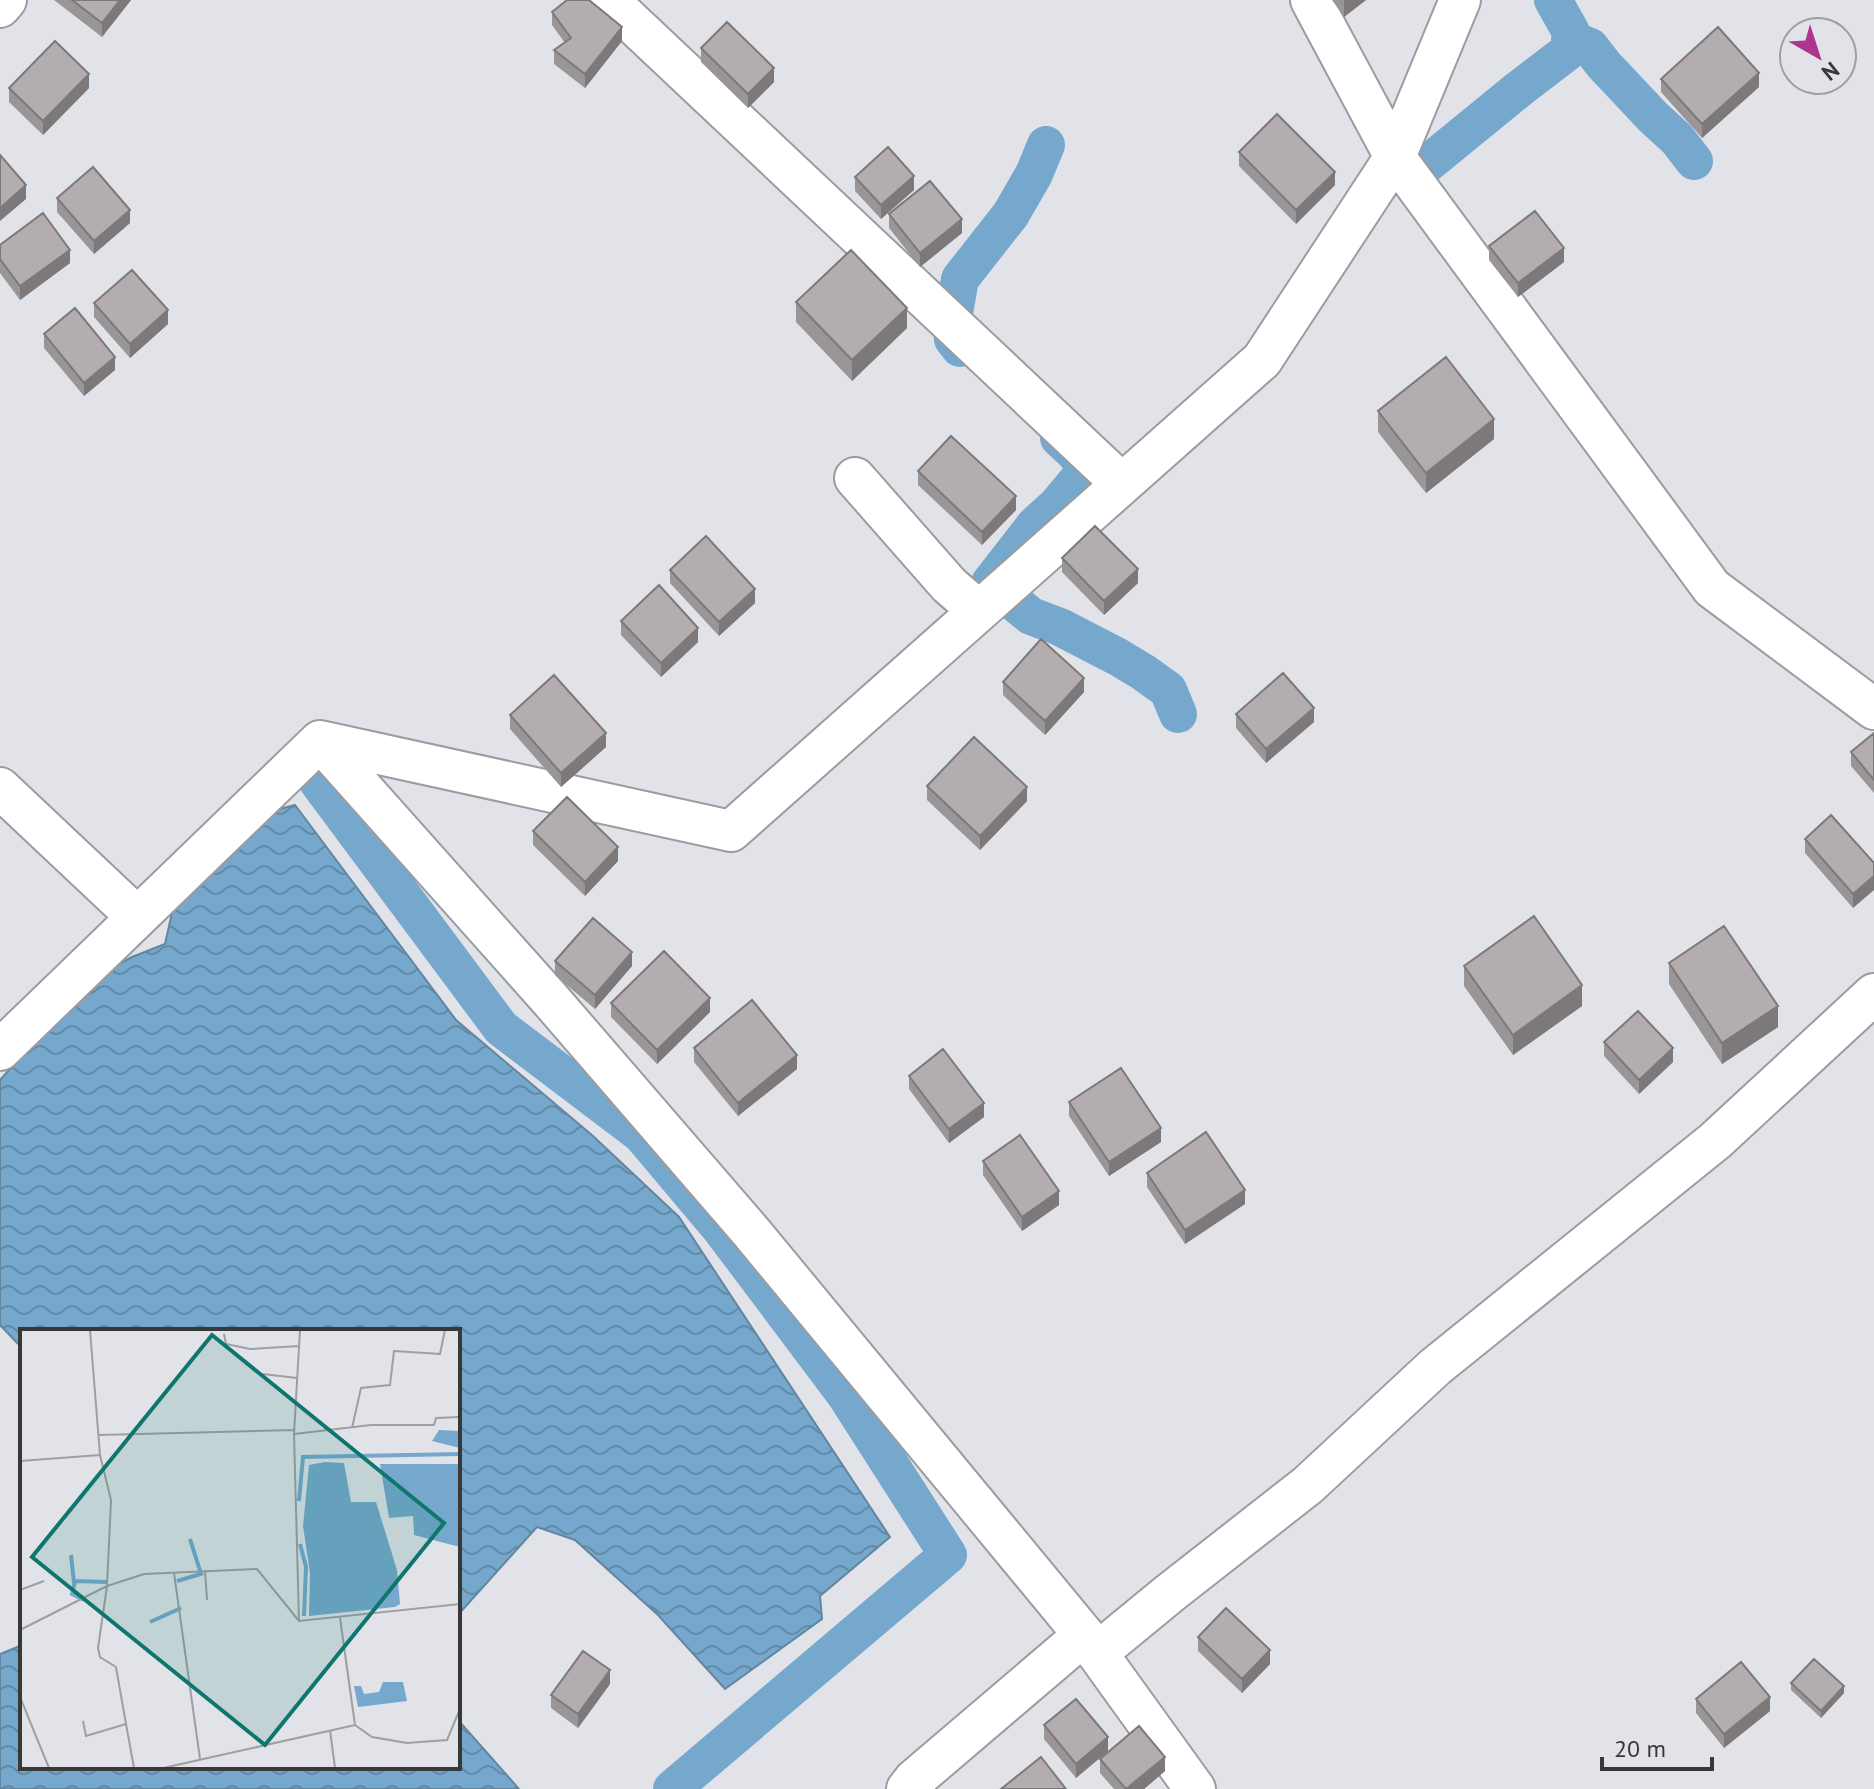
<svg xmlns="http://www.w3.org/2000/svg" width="1874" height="1789" viewBox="0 0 1874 1789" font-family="'PT Sans',sans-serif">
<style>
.water{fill:url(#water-waves);stroke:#6286a0;stroke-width:2}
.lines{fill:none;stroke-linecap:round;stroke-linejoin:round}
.canal{stroke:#75a8cc;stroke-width:38}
.minor-casing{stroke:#9b9ca1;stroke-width:44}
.minor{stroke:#fff;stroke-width:40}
.wall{fill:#9a9596}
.shaded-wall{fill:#7d797a}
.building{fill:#b3adaf;stroke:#7d797a;stroke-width:2}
.inset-river{fill:none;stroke:#75a8cc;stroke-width:4}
.inset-road{fill:none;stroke:#9e9fa3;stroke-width:2}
.view{fill:#0f766e;fill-opacity:0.15;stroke:#0f766e;stroke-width:4}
.inset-edge{fill:none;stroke:#37383a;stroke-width:4}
</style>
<defs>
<pattern id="water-waves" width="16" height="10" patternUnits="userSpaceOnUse" patternTransform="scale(2)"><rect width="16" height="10" fill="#75a8cc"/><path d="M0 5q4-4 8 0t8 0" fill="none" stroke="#618aa7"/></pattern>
</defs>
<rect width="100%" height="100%" fill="#e2e3e9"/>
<!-- water -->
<path class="water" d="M295,805L456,1020L593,1136L679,1217L890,1537L820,1596L822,1619L725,1689L658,1615L575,1540L537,1527L458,1615V1331H22V1348L0,1325V1080L91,979L132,957L165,944L174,904L265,813Z
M22,1645V1767H458V1720L519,1789H0V1654Z"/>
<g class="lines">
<!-- canal -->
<path class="canal" d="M1570,39L1590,47L1604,65L1653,117L1677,139L1694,161
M1410,178L1519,89L1570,50L1571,32L1553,0
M960,348L953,339L952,324L960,279L1011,214L1034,174L1046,145
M1059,438L1072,450L1088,468L1057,505L1035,525L990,583L1031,616L1060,627L1118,657L1143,672L1168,690L1178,714
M318,782L501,1028L641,1134L721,1229L845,1394L948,1555L672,1789"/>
<!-- minor casing -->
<g class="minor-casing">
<path id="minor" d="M608,0L1122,484
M1460,0L1395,157L1712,588L1874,709
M0,7L6,0
M855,478L949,585L979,611
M320,741L731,831L1262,360L1395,157L1311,0
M0,788L137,917
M0,1050L320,741L549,998L752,1233L1084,1635L1195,1789
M1097,1653L1170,1593L1308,1485L1435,1367L1715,1141L1874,994
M907,1789L914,1780L1084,1635"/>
</g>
<!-- minor -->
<use href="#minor" class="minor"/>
</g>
<!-- wall -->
<path class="wall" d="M54,0H131L102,37Z
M1332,0H1366L1344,17Z
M552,12L622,41L585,88L554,64V50L565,43L552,25Z
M701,48L774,82L748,108L701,62Z
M1661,79L1759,87L1702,138L1661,92Z
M9,88H89L43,135L9,102Z
M1239,152L1335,185L1296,224L1239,166Z
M855,177L914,190L881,219L855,191Z
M57,198L130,223L94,254L57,212Z
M889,214L962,233L920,267L889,228Z
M0,245L70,263L20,300L0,273Z
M1489,246L1564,262L1518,297L1489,260Z
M796,302L907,328L852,381L796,322Z
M94,303L168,324L130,358L94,317Z
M44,334L115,370L84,396L44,348Z
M1378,411L1494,439L1426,493L1378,432Z
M918,471L1016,510L982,545L918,485Z
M1062,558L1138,583L1104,615L1062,572Z
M670,570L755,603L719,636L670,583Z
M621,621L698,642L661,677L621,635Z
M1003,682L1084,692L1045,735L1003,695Z
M1236,714L1314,722L1266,763L1236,728Z
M510,715L606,747L561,787L510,729Z
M1874,733V793L1851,766V752Z
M927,786L1027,801L980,850L927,800Z
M533,831L618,861L585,896L533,845Z
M1805,839L1874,863L1853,908L1805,853Z
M555,961L632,966L595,1009L555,975Z
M1669,963L1778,1027L1722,1064L1669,984Z
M1464,966L1582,1006L1513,1055L1464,986Z
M611,1003L710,1012L657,1064L611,1017Z
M1604,1042L1673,1062L1639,1094L1604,1056Z
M694,1048L797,1069L738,1116L694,1062Z
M909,1076L984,1117L949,1143L909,1089Z
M1069,1102L1161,1142L1109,1176L1069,1116Z
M983,1161L1059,1205L1022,1231L983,1175Z
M1147,1173L1245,1204L1185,1244L1147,1187Z
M1198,1637L1270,1664L1242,1693L1198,1651Z
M1791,1683L1844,1693L1821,1718L1791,1690Z
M610,1684L578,1728L551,1708V1695Z
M1696,1699L1770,1711L1724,1748L1696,1713Z
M1044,1725L1108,1751L1076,1778L1044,1739Z
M1100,1759L1165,1771L1144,1789H1114L1100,1773Z"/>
<!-- shaded-wall -->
<path class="shaded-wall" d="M120,0H131L102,37V23Z
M1344,0H1366L1344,17Z
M622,27V41L585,88V74Z
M774,68V82L748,108V94Z
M1759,73V87L1702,138V124Z
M89,74V88L43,135V121Z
M1335,172V185L1296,224V210Z
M914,176V190L881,219V205Z
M26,185V199L0,221V208Z
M130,210V223L94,254V241Z
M962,219V233L920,267V253Z
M1564,248V262L1518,297V283Z
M70,250V263L20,300V286Z
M907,308V328L852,381V360Z
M168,310V324L130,358V344Z
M115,357V370L84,396V383Z
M1494,419V439L1426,493V473Z
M1016,496V510L982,545V532Z
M1138,569V583L1104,615V601Z
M755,589V603L719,636V622Z
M698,628V642L661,677V663Z
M1084,678V692L1045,735V721Z
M1314,708V722L1266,763V749Z
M606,733V747L561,787V773Z
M1027,787V801L980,850V836Z
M618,847V861L585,896V882Z
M1874,876V890L1853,908V894Z
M632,952V966L595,1009V995Z
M1582,985V1006L1513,1055V1035Z
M710,998V1012L657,1064V1050Z
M1778,1006V1027L1722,1064V1043Z
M1673,1048V1062L1639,1094V1080Z
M797,1055V1069L738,1116V1103Z
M984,1103V1117L949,1143V1129Z
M1161,1128V1142L1109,1176V1162Z
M1245,1190V1204L1185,1244V1230Z
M1059,1191V1205L1022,1231V1217Z
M1270,1650V1664L1242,1693V1679Z
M610,1670V1684L578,1728V1714Z
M1844,1686V1693L1821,1718V1711Z
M1770,1697V1711L1724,1748V1734Z
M1108,1737V1751L1076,1778V1764Z
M1165,1757V1771L1144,1789H1127Z"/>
<!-- building -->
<path class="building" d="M72,0H120L102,23Z
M567,0H589L622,27L585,74L554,50L571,38L552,12Z
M727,22L774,68L748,94L701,48Z
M1718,27L1759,73L1702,124L1661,79Z
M55,41L89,74L43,121L9,88Z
M1277,114L1335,172L1296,210L1239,152Z
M888,147L914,176L881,205L855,177Z
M0,155L26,185L0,208Z
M93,167L130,210L94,241L57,198Z
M930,181L962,219L920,253L889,214Z
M1535,211L1564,248L1518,283L1489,246Z
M43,213L70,250L20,286L0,259V245Z
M851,250L907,308L852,360L796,302Z
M132,270L168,310L130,344L94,303Z
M75,308L115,357L84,383L44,334Z
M1446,357L1494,419L1426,473L1378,411Z
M951,436L1016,496L982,532L918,471Z
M1095,526L1138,569L1104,601L1062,558Z
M706,536L755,589L719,622L670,570Z
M659,585L698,628L661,663L621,621Z
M1041,639L1084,678L1045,721L1003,682Z
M1283,673L1314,708L1266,749L1236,714Z
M554,675L606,733L561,773L510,715Z
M1874,733V780L1851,752Z
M974,737L1027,787L980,836L927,786Z
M567,797L618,847L585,882L533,831Z
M1831,815L1874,863V876L1853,894L1805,839Z
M1534,916L1582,985L1513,1035L1464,966Z
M593,918L632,952L595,995L555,961Z
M1724,926L1778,1006L1722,1043L1669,963Z
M664,951L710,998L657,1050L611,1003Z
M752,1000L797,1055L738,1103L694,1048Z
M1638,1011L1673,1048L1639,1080L1604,1042Z
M943,1049L984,1103L949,1129L909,1076Z
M1121,1068L1161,1128L1109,1162L1069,1102Z
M1206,1132L1245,1190L1185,1230L1147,1173Z
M1020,1135L1059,1191L1022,1217L983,1161Z
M1226,1608L1270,1650L1242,1679L1198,1637Z
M583,1651L610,1670L578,1714L551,1695Z
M1814,1659L1844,1686L1821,1711L1791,1683Z
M1741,1662L1770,1697L1724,1734L1696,1699Z
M1076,1699L1108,1737L1076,1764L1044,1725Z
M1139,1726L1165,1757L1126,1789L1100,1759Z
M1041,1757L1066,1789H1001Z"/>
<!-- overview -->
<g transform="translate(20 1329)">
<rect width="440" height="440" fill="#e2e3e9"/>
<path d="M419,101L440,102V119L412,112ZM305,133L324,134L331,173H356L377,241L380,275L375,278L289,287L290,244L283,197L289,136ZM360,135H440V218L394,206L393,187L369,189ZM363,353H383L387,372L338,378L334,357H341L344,365L359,363Z" fill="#75a8cc"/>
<path class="inset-river" d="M279,172L283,128L440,125M280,215L286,238L284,287M51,226L54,254M157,252L181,245L170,210M64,271L52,265L55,252L88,253M130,293L161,279"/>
<path class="inset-road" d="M280,1L274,105L279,292L440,275M204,5L206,15L230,20L279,17M243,45L277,49M332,99L341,59L370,56L374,22L420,25L425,1M274,105L351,96H414L416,89L440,88M79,106L275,101M0,132L80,126M185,242L187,271M154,244L180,430M0,261L24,252M320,289L335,396M0,301L87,257L91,171L80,126L70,1M0,368L29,439M63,392L66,407L106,395L96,338L80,328L78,319L87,257L124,245L237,240L279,292M106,395L114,439M310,401L315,439M143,439L335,396L352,408L387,414L427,411L440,380"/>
<path class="view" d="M192,6L424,194L245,416L12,228Z"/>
<rect width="440" height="440" class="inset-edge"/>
</g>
<!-- north arrow -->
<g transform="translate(1818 56) rotate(141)"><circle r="38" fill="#e2e3e9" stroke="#9e9fa3" stroke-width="2"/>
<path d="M0-6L14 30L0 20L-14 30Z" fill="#ad368d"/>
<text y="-12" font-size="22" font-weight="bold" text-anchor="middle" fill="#37383a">N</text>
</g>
<!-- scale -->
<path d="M1602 1757v12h110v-12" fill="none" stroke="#37383a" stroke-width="4"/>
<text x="1614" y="1757" font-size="24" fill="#37383a" stroke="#e2e3e9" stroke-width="6" paint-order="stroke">20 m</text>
</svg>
